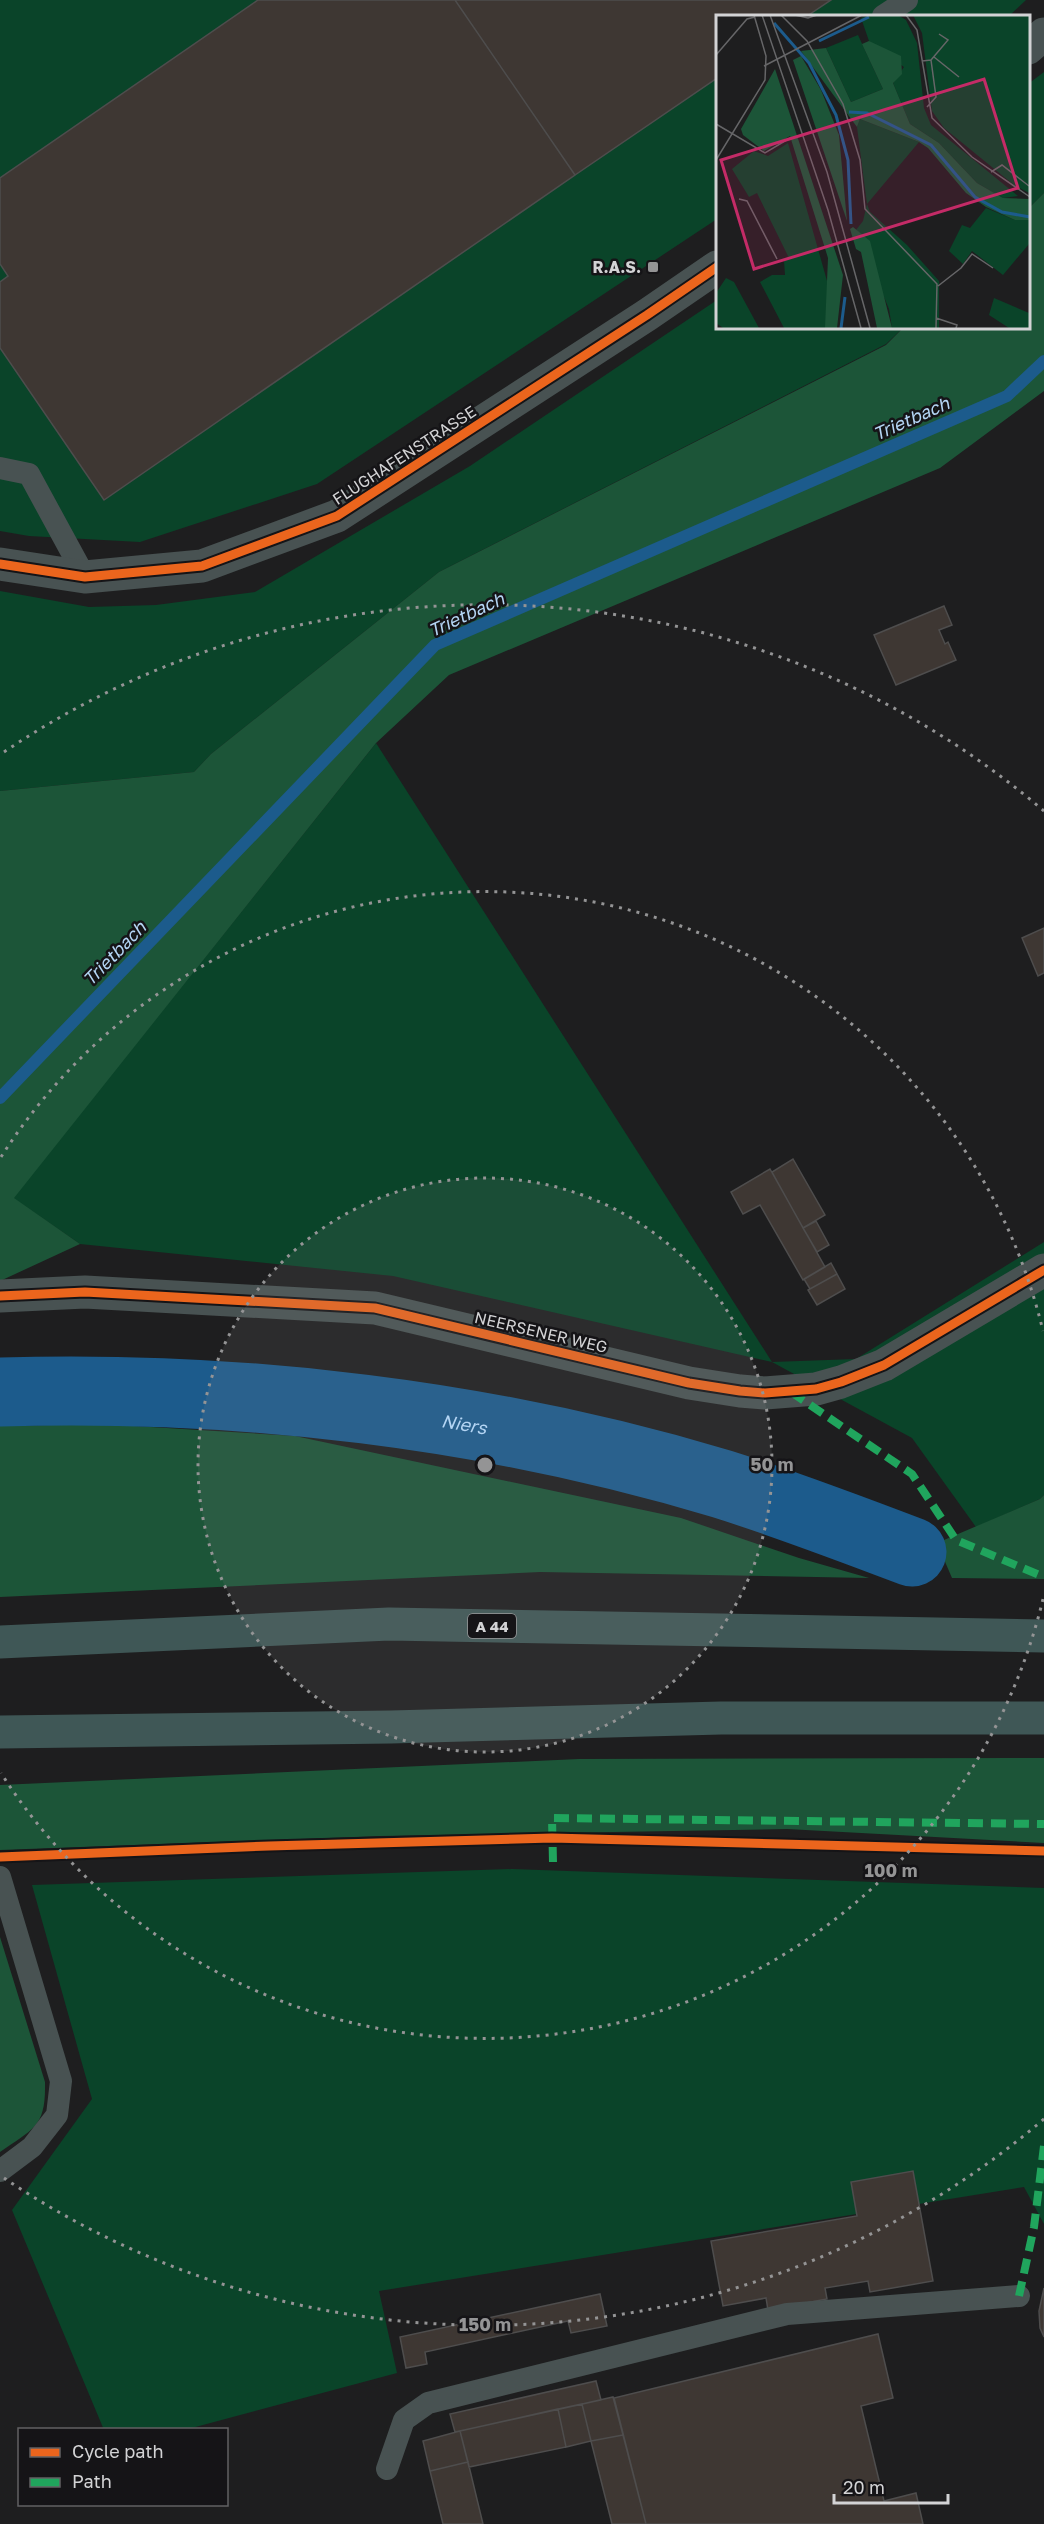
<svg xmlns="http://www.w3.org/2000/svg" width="1044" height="2524" viewBox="0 0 1044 2524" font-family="'Golos Text',sans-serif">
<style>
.green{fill:#0a4429}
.forest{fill:#1c5538}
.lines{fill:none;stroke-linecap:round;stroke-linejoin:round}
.stream{stroke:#1c5b8c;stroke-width:12}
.river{stroke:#1c5b8c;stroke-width:69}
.building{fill:#3e3733;stroke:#4e4d4d;stroke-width:1.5}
.lane{stroke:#485252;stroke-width:22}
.street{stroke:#485252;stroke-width:33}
.highway{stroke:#3f5756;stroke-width:33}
.quiet{stroke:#20a55d;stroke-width:8;stroke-dasharray:15 8;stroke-linecap:butt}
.cycleway-casing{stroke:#151417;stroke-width:13}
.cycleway{stroke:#eb651d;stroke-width:9}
.ring{fill:none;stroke:#949495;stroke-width:3;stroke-dasharray:3 6}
.poi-dot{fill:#949495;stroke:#151417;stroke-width:2}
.labels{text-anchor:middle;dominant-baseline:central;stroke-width:5;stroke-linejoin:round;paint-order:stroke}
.shield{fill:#151417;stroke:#9a9a9c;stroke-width:1.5}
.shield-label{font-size:15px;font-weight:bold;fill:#d3d3d5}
.poi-label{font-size:16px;font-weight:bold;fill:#d3d3d5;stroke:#151417;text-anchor:end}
.street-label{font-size:16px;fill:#d3d3d5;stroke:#151417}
.water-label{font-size:18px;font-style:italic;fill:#b4d5f4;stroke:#151417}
.inset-river{fill:none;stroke:#1c5b8c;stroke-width:3}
.inset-road{fill:none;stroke:#666668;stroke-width:1.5}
.view{fill:#c42b67;fill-opacity:0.15;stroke:#c42b67;stroke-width:3}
.inset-edge{fill:none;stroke:#d3d3d5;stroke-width:3}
.centre{fill:#949495;stroke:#151417;stroke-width:3}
.ring-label{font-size:18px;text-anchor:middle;font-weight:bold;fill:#949495;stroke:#151417;stroke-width:5;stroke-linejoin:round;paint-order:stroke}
</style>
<rect width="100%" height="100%" fill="#1e1e1f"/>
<!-- green -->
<path class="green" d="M0,0H1026L1009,16H717V219L317,484L140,542L29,536L0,531Z
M1044,72V193L1028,209V84Z
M717,300V327H904L886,344L439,572L211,754L194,772L0,791V591L89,607L156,605L255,592L470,466Z
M376,743L772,1362L856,1359L1044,1242V1495L1040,1499L976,1527L912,1438L772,1362L393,1276L80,1244L13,1198Z
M512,1869L1044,1888V2224L1024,2187L379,2291L397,2373L188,2429L104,2430L12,2210L92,2099L32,1885Z"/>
<!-- forest -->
<path class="forest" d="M1044,193V391L940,468L449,675L376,743L14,1198L80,1244L0,1281V791L194,772L211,754L439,572L886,345L904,327H1028V209Z
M102,1424L295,1436L681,1518L799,1558L869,1578L540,1572L0,1597V1426Z
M1044,1495V1579L952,1578L937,1543L1040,1499Z
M1044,1758V1843L787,1829L381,1836L0,1850V1785L579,1759Z
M0,1937L45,2082C46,2127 34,2128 0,2152Z"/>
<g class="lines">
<!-- stream -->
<path class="stream" d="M0,1098L435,645L1007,396L1044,361"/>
<!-- river -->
<path class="river" id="s1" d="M0,1392C243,1385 489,1414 722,1484C786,1504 849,1528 912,1552"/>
</g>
<!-- building -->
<path class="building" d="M258,0H455L575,175L104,500L0,348V282L8,276L0,264V178Z
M455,0H831L807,16H717V78L575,175Z
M944,606L952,625L939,630L945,644L948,642L956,660L896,685L874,635Z
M1044,928V973L1038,976L1022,938Z
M793,1159L825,1215L803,1228L772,1172Z
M770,1169L825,1267L803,1280L760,1205L743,1214L731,1192Z
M816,1221L829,1245L817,1252L803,1228Z
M831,1263L837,1274L810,1289L804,1279Z
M837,1274L845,1289L817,1305L808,1290Z
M913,2171L933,2281L870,2292L868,2281L825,2288L827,2299L768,2310L766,2298L723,2306L711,2241L857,2216L851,2182Z
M1044,2288V2337L1040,2328L1039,2311Z
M600,2294L607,2326L571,2333L568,2321L425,2352L427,2364L406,2368L400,2337Z
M878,2334L893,2398L861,2406L884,2501L916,2493L923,2524H646L614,2398Z
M596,2381L601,2400L455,2432L450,2414Z
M613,2397L623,2435L591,2441L582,2404Z
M582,2404L591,2441L566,2447L558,2409Z
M558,2409L566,2447L469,2467L460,2431Z
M460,2431L468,2462L430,2471L423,2441Z
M623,2435L646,2524H612L591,2441Z
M468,2462L483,2524H443L430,2471Z"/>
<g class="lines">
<!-- lane -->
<path class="lane" d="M883,16L907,0
M0,468L29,474L85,577
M0,1877L61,2081L57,2115L32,2147L0,2171
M387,2469L404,2420L428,2403L787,2314L1019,2296"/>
<!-- street -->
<path class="street" d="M1028,48L1044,34
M0,564L85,577L202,566L337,516L647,315L717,267
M0,1296L85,1292L375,1308L689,1383L740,1391L765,1393L816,1389L841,1382L884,1365L1044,1270"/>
<!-- highway -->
<path class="highway" d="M0,1642L389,1624L1044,1636
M0,1732L391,1727L721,1718H1044"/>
<!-- quiet -->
<path class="quiet" d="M791,1392L912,1474L956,1540L1044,1577
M553,1862L552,1818L1044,1824
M1019,2296L1034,2227L1044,2146"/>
<!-- cycleway casing -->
<g class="cycleway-casing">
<path id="cycleway" d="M0,564L85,577L202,566L337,516L647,315L717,267
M0,1296L85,1292L375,1308L689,1383L740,1391L765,1393L816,1389L841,1382L884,1365L1044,1270
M0,1857L269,1846L552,1838L1044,1851"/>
</g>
<!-- cycleway -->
<use href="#cycleway" class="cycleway"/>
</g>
<!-- distance rings -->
<circle cx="485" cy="1465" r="287" fill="#949495" fill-opacity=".12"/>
<g class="ring">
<circle cx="485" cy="1465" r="287"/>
<path d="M1043 1599A574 574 0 0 1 1 1773M1 1157A574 574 0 0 1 1043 1331"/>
<path d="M1044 2119A860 860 0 0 1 4 2178M4 752A860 860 0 0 1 1044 811"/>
</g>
<!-- markers -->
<rect class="poi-dot" x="647" y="261" width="12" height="12" rx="3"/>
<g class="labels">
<!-- shield labels -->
<rect class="shield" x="468" y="1614" width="48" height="24" rx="4.5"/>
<g class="shield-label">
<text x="492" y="1626">A 44</text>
</g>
<!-- poi labels -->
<g class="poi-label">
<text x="641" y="267">R.A.S.</text>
</g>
<!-- street labels -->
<g class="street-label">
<text transform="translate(404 455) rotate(-33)">FLUGHAFENSTRASSE</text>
<text transform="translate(541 1332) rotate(13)">NEERSENER WEG</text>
</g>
<!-- water labels -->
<g class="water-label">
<text transform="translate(911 418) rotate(-24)">Trietbach</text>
<text transform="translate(466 614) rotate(-25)">Trietbach</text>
<text transform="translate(114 953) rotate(-46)">Trietbach</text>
<text stroke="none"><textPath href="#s1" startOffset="466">Niers</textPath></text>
</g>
</g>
<!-- overview -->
<g transform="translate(716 15)">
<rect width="314" height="314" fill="#1e1e1f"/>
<path d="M154,0H182L190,5L201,28L208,93L215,110L302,181L287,183L261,168L223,128L194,109L177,68L188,52L153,26L145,3ZM197,0H313V178L298,170L228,113L216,96L206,18ZM142,20L167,74L135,87L110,33ZM144,104L203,127L151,189L154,197L191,230L223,266V313H176L173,294L140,215L147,206L151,189L141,112ZM72,128L115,280L111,313H68L44,267L56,260H69L68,246L72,241L41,178L33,182L16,154L38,136L52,141ZM270,193L299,205H313V229L287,260L256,236L247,249L233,236L246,210L254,213ZM10,263L18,267L43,313H7L0,308V278ZM278,283L313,298V313H293L273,300Z" fill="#0a4429"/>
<path d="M153,26L185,41L186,59L177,68L194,109L223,128L261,168L287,183L313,184V205H299L270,192L250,178L212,133L203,127L144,104L141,112L85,36L110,33L135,87L167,74L146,29ZM85,41L105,75L123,120L131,206L77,45ZM59,54L127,260L121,313H109L112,243L74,121L48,136L27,120L25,114ZM137,212L154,226L176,313H161L145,237L140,234L134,214Z" fill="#1c5538"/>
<path class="inset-river" d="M58,8L93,48L120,100L132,145L135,209M103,26L153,2M133,97L151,98L215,130L259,182L286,197L314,202M125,313L129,282"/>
<path class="inset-road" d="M46,0L112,195L145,313M54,0L111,157L154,313M65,0L91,26L127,89L144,145L149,194L221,269L220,313M79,0L92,3L101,0M190,0L201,15L216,103L256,142L314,182M0,40L31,4L39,2M218,42L243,62M215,45L232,25L223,19M206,46L215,45L220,82L211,92M48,51L146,0M0,109L49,138L74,123M0,145L49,65L50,41L38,0M275,157L286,150L313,171M23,184L31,186L61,244M222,271L245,253L256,239L277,253M220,303L241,310L240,313"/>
<path class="view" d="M268,64L302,173L38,254L5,145Z"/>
<rect width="314" height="314" class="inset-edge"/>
</g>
<circle cx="485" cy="1465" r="9" class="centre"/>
<g class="ring-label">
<text x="772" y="1471">50 m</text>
<text x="891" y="1877">100 m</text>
<text x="485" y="2331">150 m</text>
</g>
<!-- legend -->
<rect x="18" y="2428" width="210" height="78" fill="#151417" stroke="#616063" stroke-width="1.5"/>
<rect x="30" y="2448" width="30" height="9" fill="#eb651d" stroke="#616063" stroke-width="1.5"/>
<text x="72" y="2458" font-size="18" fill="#d3d3d5">Cycle path</text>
<rect x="30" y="2478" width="30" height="9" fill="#20a55d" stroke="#616063" stroke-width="1.5"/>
<text x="72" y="2488" font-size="18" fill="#d3d3d5">Path</text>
<!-- scale -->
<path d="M834 2494v9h114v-9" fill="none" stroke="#d3d3d5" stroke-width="3"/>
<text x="843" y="2494" font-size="18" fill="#d3d3d5" stroke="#151417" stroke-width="4.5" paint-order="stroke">20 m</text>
</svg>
